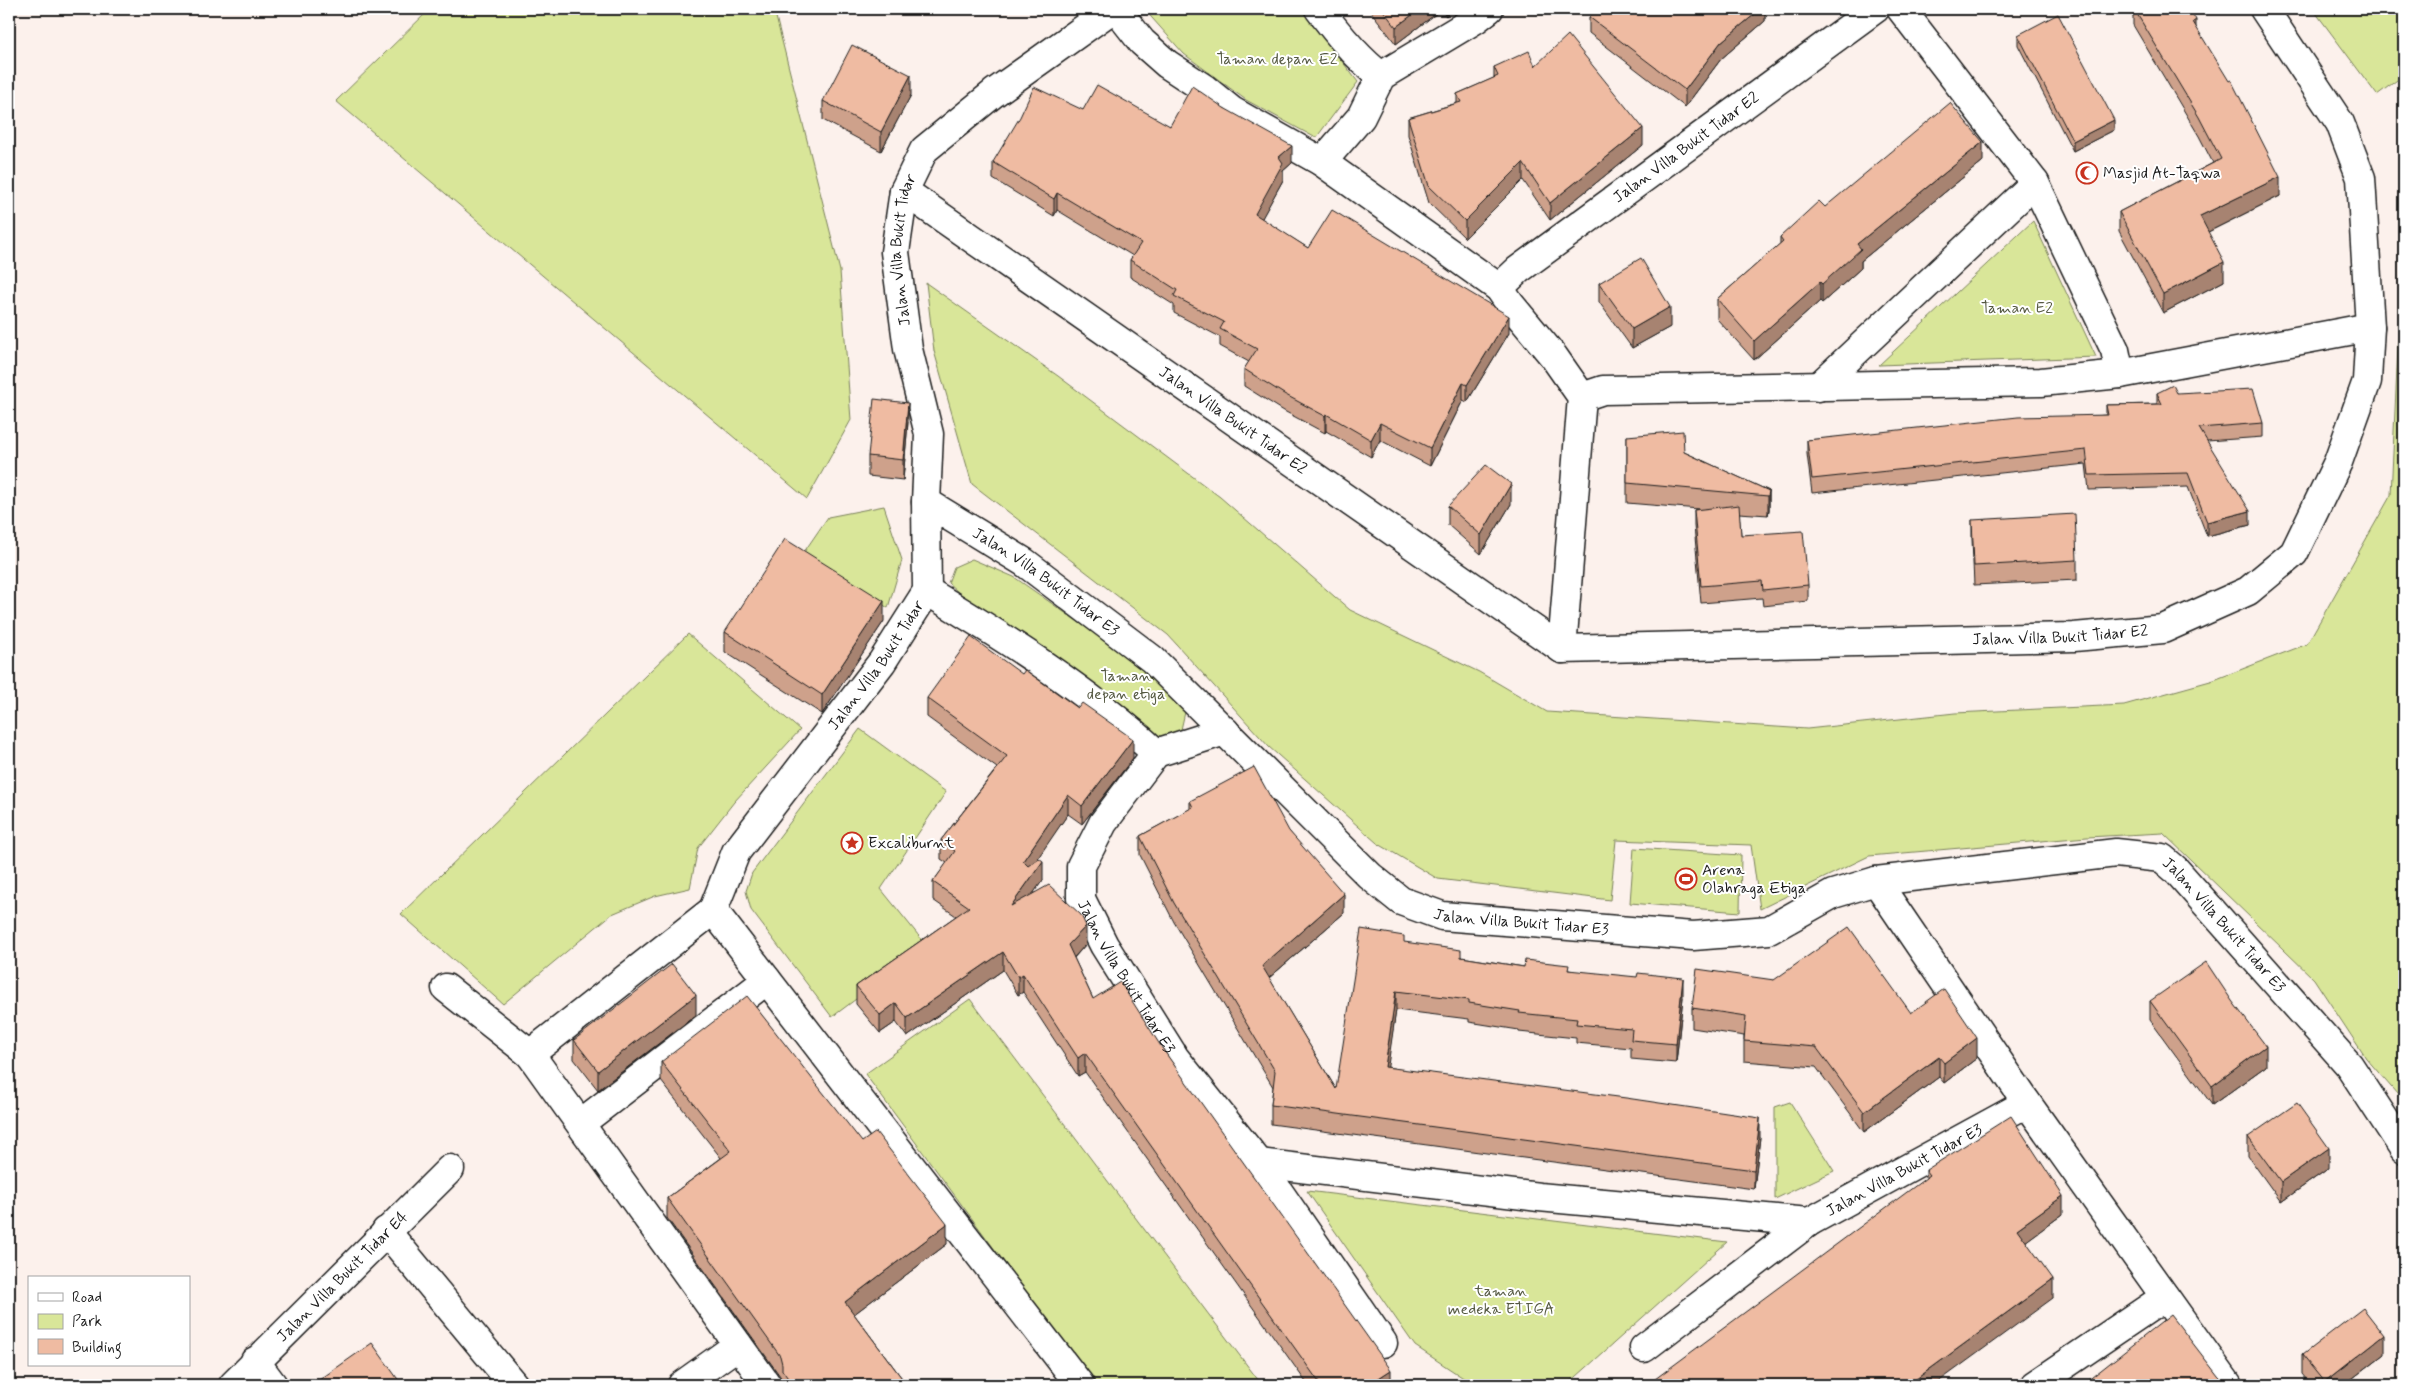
<svg xmlns="http://www.w3.org/2000/svg" width="2413" height="1394" viewBox="0 0 2413 1394" font-family="Mynerve,sans-serif">
<style>
.green{fill:#d9e699;stroke:#7a815a}
.lines{fill:none;stroke-linecap:round;stroke-linejoin:round}
.minor-casing{stroke:#1c1c1c;stroke-width:31}
.minor{stroke:#fff;stroke-width:28}
.wall{fill:#cea18b;stroke:#1c1c1c}
.shaded-wall{fill:#a78371;stroke:#1c1c1c}
.building{fill:#efbba2;stroke:#1c1c1c}
.labels{text-anchor:middle;dominant-baseline:central;stroke-width:4;stroke-linejoin:round;paint-order:stroke}
.park-label{font-size:16px;fill:#555942;stroke:#fff}
.street-label{font-size:16px;fill:#1c1c1c;stroke:#fff}
.poi-label{font-size:16px;fill:#1c1c1c;stroke:#fff;text-anchor:start}
</style>
<rect width="100%" height="100%" fill="#fcf1ec"/>
<filter id="ink" filterUnits="userSpaceOnUse"><feTurbulence type="fractalNoise" baseFrequency=".02" numOctaves="2"/><feDisplacementMap in="SourceGraphic" scale="10" xChannelSelector="R" yChannelSelector="G"/><feConvolveMatrix kernelMatrix="1 2 1 2 8 2 1 2 1" color-interpolation-filters="sRGB"/></filter>
<g filter="url(#ink)">
<!-- green -->
<path class="green" d="M430,9H774L840,271L851,420L807,499L336,101Z
M1144,9H1302L1358,82L1316,138L1246,100L1184,54Z
M2313,9H2404V75L2377,95Z
M2404,220V1102L2366,1058L2314,979L2163,833L2087,837L1869,856L1760,909L1751,845L1616,840L1610,900L1438,879L1377,843L1269,747L1168,635L972,484L934,351L926,283L1058,376L1220,497L1350,610L1479,672L1547,712L1807,729L1955,713L2124,705L2214,680L2307,644L2391,495Z
M2033,221L2096,357L1879,365Z
M884,506L902,560L888,608L804,552L828,517Z
M972,559L1014,577L1144,668L1185,712L1180,734L1159,741L968,601L948,583L954,567Z
M688,634L800,730L734,802L698,848L690,888L655,896L612,914L503,1004L401,914Z
M860,729L946,792L881,889L927,946L832,1017L751,910L746,891L752,873Z
M1634,848L1741,855L1740,912L1630,903Z
M970,999L1262,1385H1095L865,1074Z
M1790,1102L1834,1171L1775,1199V1107Z
M1307,1191L1727,1242L1567,1385H1474L1415,1346Z"/>
<g class="lines">
<!-- minor casing -->
<g class="minor-casing">
<g id="minor">
<path d="M1116,9L1142,42L1167,64L1205,89L1232,111L1322,162L1361,117L1381,76L1476,19L1489,9"/>
<path d="M1319,9C1337,33 1357,58 1381,76"/>
<path d="M1322,162L1499,288L1510,304L1554,357L1582,397L1562,649"/>
<path d="M2035,183L2115,350L2120,374"/>
<path id="s1" d="M904,191L1562,649L2074,637L2163,629L2248,591L2294,553L2338,462L2367,381L2370,327L2361,178L2340,123L2264,9"/>
<path id="s2" d="M1499,288L1518,270L1875,9"/>
<path d="M1818,387L2035,183L1901,9"/>
<path d="M1582,397L1603,390L2041,382L2120,374L2370,327"/>
<path id="s3" d="M926,502L1024,562L1152,659L1370,876L1401,901L1442,916L1693,936L1769,930L1833,894L1876,881L2116,853L2162,858L2176,870L2349,1065L2404,1149"/>
<path id="s4" d="M927,591C1005,638 1089,691 1156,753L1103,823L1081,866V899L1104,945L1175,1058L1259,1163L1383,1343"/>
<path d="M1156,753L1225,731"/>
<path d="M1876,881L2027,1103L2228,1385"/>
<path id="s5" d="M713,910L736,852L882,662L927,591L926,502L929,434L908,349L895,252L904,191L924,150L994,93L1112,9"/>
<path d="M713,910L1080,1385"/>
<path d="M446,988L530,1054L767,1385"/>
<path d="M530,1054L713,910"/>
<path d="M581,1123L767,980"/>
<path d="M1259,1163L1539,1197L1809,1222"/>
<path d="M386,1231L514,1385"/>
<path id="s6" d="M1644,1348L1809,1222L2027,1103"/>
<path d="M255,1361L273,1385"/>
<path id="s7" d="M233,1385L450,1169"/>
<path d="M682,1385L738,1345"/>
<path d="M2035,1385L2165,1297"/>
</g>
</g>
<!-- minor -->
<use href="#minor" class="minor"/>
</g>
<!-- wall -->
<path class="wall" d="M1369,9H1452L1446,16L1441,10L1396,44Z
M1765,9V21L1721,59L1685,107L1589,33V17Z
M2133,9H2190L2196,28L2280,196L2208,232L2224,281L2163,313L2119,231V212L2213,163L2199,136L2133,25Z
M2018,35L2114,130L2073,151L2018,45Z
M1535,66L1643,145L1550,220L1523,180L1465,238L1429,203L1408,135V118L1457,103V94L1494,78V67Z
M911,95L881,151L823,120V101Z
M1224,108L1292,163L1283,171V180L1261,219L1308,248L1509,333L1467,402L1463,400L1430,466L1380,440L1371,457L1326,431L1325,433L1284,411L1244,386V369L1249,362L1220,346V337L1174,313V305L1130,277V260L1133,256L1057,210L1054,216L993,179V162L1083,110L1170,126Z
M1983,161L1861,261V268L1822,303L1820,301L1754,360L1717,319V299L1780,244V237L1825,207Z
M1599,283L1670,327L1632,348L1599,302Z
M2157,393H2177L2263,423V437L2207,441L2250,525L2207,536L2188,487L2089,490L2086,464L1812,493L1807,454V440L2106,415V405L2157,404Z
M908,422L903,480L868,476V456Z
M1627,436L1684,452L1769,491V510L1768,515L1739,513L1741,535L1808,585V601L1763,606L1762,598L1701,603L1694,526V510L1699,509L1627,503Z
M1511,504L1481,554L1448,525V506Z
M1972,520L2077,560V580L1974,585L1972,539Z
M884,621L822,714L725,652V632Z
M927,698L1133,758L1082,824L1068,814L1036,859L1043,880L1032,894L1086,944L1074,958L1093,999L1162,1048L1391,1385H1308L1085,1072L1078,1076L1023,992L1018,995L1003,970L907,1037L896,1022L880,1033L856,1004V986L956,916L933,900V882L947,863L941,859V840L997,768L927,717Z
M1190,801L1289,831L1344,913L1269,978L1336,1089L1404,943L1461,957L1524,967L1569,970L1683,997L1676,1063L1631,1059V1048L1576,1043V1038L1519,1032V1030L1469,1022V1019L1396,1010L1387,1067L1760,1137L1754,1189L1271,1124V1105L1273,1087L1174,922L1140,855V836L1190,809Z
M2150,1001L2266,1066L2212,1105L2150,1020Z
M1692,1008L1911,1013L1977,1058L1944,1083L1939,1077L1864,1132L1816,1067L1744,1061V1036L1692,1028Z
M696,1015L598,1090L574,1059V1040Z
M661,1062L862,1142L947,1244L854,1314L907,1385H782V1381L780,1376L667,1218V1198L721,1158L661,1081Z
M2248,1137L2329,1168L2281,1202L2248,1156Z
M1926,1170L2063,1214L2026,1241L2053,1298L1926,1178Z
M2384,1354L2344,1385H2311L2302,1374V1355Z"/>
<!-- shaded-wall -->
<path class="shaded-wall" d="M1420,9H1441V10L1396,44V27Z
M1446,9H1452L1446,16Z
M1761,9H1765V21L1721,59L1685,107V90L1721,42Z
M2196,20V40L2193,22Z
M911,75V95L881,151V132Z
M2114,120V130L2073,151V141Z
M1643,128V145L1550,220V203Z
M1983,142V161L1861,261V268L1822,303V284L1857,244Z
M1292,146V163L1283,171V180L1255,231V214L1279,157Z
M1523,163V180L1465,238V221Z
M2280,177V196L2200,236V216Z
M1057,193V210L1054,216V199Z
M2224,262V281L2163,313V294Z
M1820,282V301L1754,360V341Z
M1670,307V327L1632,348V329Z
M1509,316V333L1467,402V385Z
M1463,383V400L1430,466V448Z
M908,403V422L903,480V460Z
M1326,414V431L1325,433V416Z
M1380,423V440L1371,457V440Z
M1511,484V504L1481,554V535Z
M1769,491V510L1768,515V496Z
M2250,511V525L2207,536V522Z
M884,601V621L822,714V695Z
M1133,739V758L1082,824V806Z
M1068,795V814L1023,880V861Z
M1043,861V880L1011,924V906Z
M1344,894V913L1262,984V966Z
M1086,926V944L1068,964V945Z
M1003,952V970L907,1037V1018Z
M1023,974V992L1018,995V977Z
M1683,978V997L1676,1063V1044Z
M1396,991V1010L1385,1086V1067Z
M696,995V1015L598,1090V1071Z
M896,1003V1022L880,1033V1015Z
M1977,1038V1058L1944,1083V1063Z
M2266,1046V1066L2212,1105V1086Z
M1085,1053V1072L1078,1076V1058Z
M1939,1057V1077L1864,1132V1112Z
M1760,1118V1137L1754,1189V1170Z
M2329,1148V1168L2281,1202V1182Z
M2063,1196V1214L2017,1248V1229Z
M947,1224V1244L845,1321V1302Z
M2053,1279V1298L1934,1385H1908Z
M2384,1335V1354L2344,1385H2324V1382Z
M1391,1370V1385H1368Z"/>
<!-- building -->
<path class="building" d="M1382,9H1420L1396,27Z
M1597,9H1761L1721,42L1685,90L1589,17Z
M2134,9H2190L2196,20L2193,22L2229,81L2231,80L2280,177L2200,216L2224,262L2163,294L2119,212L2221,159L2199,117Z
M2058,14L2114,120L2073,141L2018,35Z
M1568,35L1643,128L1550,203L1523,163L1465,221L1429,186L1408,118L1461,102L1457,94L1498,76L1494,67L1529,51L1535,66Z
M852,45L911,75L881,132L823,101Z
M1097,85L1170,126L1192,86L1224,108L1292,146L1279,157L1283,163L1255,214L1308,248L1332,210L1509,316L1467,385L1463,383L1430,448L1380,423L1371,440L1326,414L1325,416L1284,394L1244,369L1257,349L1220,329L1224,322L1174,296L1177,290L1130,260L1141,243L1057,193L1054,199L993,162L1020,117L1034,87L1083,110Z
M1950,103L1983,142L1857,244L1861,249L1822,284L1820,282L1754,341L1717,299L1783,241L1780,237L1819,201L1825,207Z
M1641,258L1670,307L1632,329L1599,283Z
M2173,385L2177,393L2253,389L2263,423L2199,428L2250,511L2207,522L2188,473L2089,475L2086,450L1812,479L1807,440L2018,417L2108,415L2106,405L2162,404L2157,393Z
M874,399L908,403L903,460L868,456Z
M1683,431L1684,452L1769,491L1768,496L1627,483V436Z
M1486,465L1511,484L1481,535L1448,506Z
M1739,505L1741,535L1803,531L1808,585L1763,590L1762,581L1701,586L1694,510Z
M2075,514L2077,560L1974,566L1972,520Z
M785,539L884,601L822,695L725,632Z
M971,637L1022,674L1025,670L1078,708L1082,703L1133,739L1082,806L1068,795L1023,861L1028,866L1039,858L1043,861L1011,906L1049,885L1081,915L1086,926L1068,945L1093,999L1120,982L1162,1048L1391,1370L1368,1385H1321L1085,1053L1078,1058L1023,974L1018,977L1003,952L907,1018L896,1003L880,1015L856,986L969,907L933,882L955,851L941,840L1007,756L927,698Z
M1254,767L1289,831L1344,894L1262,966L1336,1089L1361,929L1404,936V942L1461,950V957L1524,967L1525,960L1569,965L1568,970L1637,977L1638,973L1683,978L1676,1044L1631,1040L1632,1029L1576,1024L1577,1019L1519,1013L1520,1011L1469,1003V1000L1396,991L1385,1067L1626,1098L1760,1118L1754,1170L1271,1105L1275,1071L1174,903L1140,836L1193,807L1190,801Z
M1849,927L1911,1013L1944,989L1977,1038L1944,1063L1939,1057L1864,1112L1816,1047L1744,1041L1746,1016L1692,1008L1697,969L1774,980Z
M2206,962L2232,1001L2266,1046L2212,1086L2150,1001Z
M672,964L696,995L598,1071L574,1040Z
M747,996L862,1142L876,1132L947,1224L845,1302L907,1385H793L782,1370V1364L780,1356L667,1198L731,1151L661,1062Z
M2297,1103L2329,1148L2281,1182L2248,1137Z
M2011,1116L2063,1196L2017,1229L2053,1279L1908,1385H1647L1930,1175L1926,1170Z
M2363,1308L2384,1335L2324,1382L2302,1355Z
M2171,1315L2225,1385H2082Z
M372,1343L402,1385H312Z"/>
</g>
<!-- icons -->
<defs>
<g id="mosque-ring" transform="scale(1.125)"><circle r="9.5" fill="#fff" stroke="#c8321e" stroke-width="1.5"/><path d="M3.5-4.9A6 6 0 1 0 3.5 4.9A5 5 0 1 1 3.5-4.9Z" fill="#c8321e"/></g>
<g id="sight-ring" transform="scale(1.125)"><circle r="9.5" fill="#fff" stroke="#c8321e" stroke-width="1.5"/><path d="M0-6L1.8-2.2L6-1.7L2.9 1.2L3.7 5.4L0 3.3L-3.7 5.4L-2.9 1.2L-6-1.7L-1.8-2.2Z" fill="#c8321e"/></g>
<g id="stadium-ring" transform="scale(1.125)"><circle r="9.5" fill="#fff" stroke="#c8321e" stroke-width="1.5"/><path d="M0-5a6.5 5 0 1 0 0 10a6.5 5 0 1 0 0-10ZM-3.5-1.8h7v3.6h-7Z" fill="#c8321e"/></g>
</defs>
<g fill-rule="evenodd">
<use href="#mosque-ring" x="2087" y="173"/>
<use href="#sight-ring" x="852" y="843"/>
<use href="#stadium-ring" x="1686" y="879"/>
</g>
<g class="labels">
<!-- park labels -->
<g class="park-label">
<text x="1277" y="59">Taman depan E2</text>
<text x="2017" y="308">Taman E2</text>
<text x="1126" y="676">Taman<tspan x="1126" dy="18">depan etiga</tspan></text>
<text x="1501" y="1291">taman<tspan x="1501" dy="18">medeka ETIGA</tspan></text>
</g>
<!-- street labels -->
<g class="street-label">
<text stroke="none"><textPath href="#s2" startOffset="234">Jalan Villa Bukit Tidar E2</textPath></text>
<text stroke="none"><textPath href="#s5" startOffset="731">Jalan Villa Bukit Tidar</textPath></text>
<text stroke="none"><textPath href="#s1" startOffset="401">Jalan Villa Bukit Tidar E2</textPath></text>
<text stroke="none"><textPath href="#s3" startOffset="144">Jalan Villa Bukit Tidar E3</textPath></text>
<text stroke="none"><textPath href="#s1" startOffset="1300">Jalan Villa Bukit Tidar E2</textPath></text>
<text stroke="none"><textPath href="#s5" startOffset="296">Jalan Villa Bukit Tidar</textPath></text>
<text stroke="none"><textPath href="#s3" startOffset="746">Jalan Villa Bukit Tidar E3</textPath></text>
<text stroke="none"><textPath href="#s3" startOffset="1492">Jalan Villa Bukit Tidar E3</textPath></text>
<text stroke="none"><textPath href="#s4" startOffset="540">Jalan Villa Bukit Tidar E3</textPath></text>
<text stroke="none"><textPath href="#s6" startOffset="316">Jalan Villa Bukit Tidar E3</textPath></text>
<text stroke="none"><textPath href="#s7" startOffset="154">Jalan Villa Bukit Tidar E4</textPath></text>
</g>
<!-- poi labels -->
<g class="poi-label">
<text x="2103" y="173">Masjid At-Taqwa</text>
<text x="868" y="843">Excaliburnt</text>
<text x="1702" y="870">Arena<tspan x="1702" dy="18">Olahraga Etiga</tspan></text>
</g>
</g>
<!-- margin -->
<rect width="2413" height="1394" fill="none" stroke="#fff" stroke-width="30"/>
<rect x="15" y="15" width="2383" height="1364" fill="none" stroke="#1c1c1c" stroke-width="2" filter="url(#ink)"/>
<!-- legend -->
<rect x="28" y="1276" width="162" height="90" fill="#ffffff" stroke="#a4a4a4"/>
<rect x="38" y="1293" width="25" height="8" fill="#ffffff" stroke="#a4a4a4"/>
<text x="72" y="1302" font-size="15" fill="#1c1c1c">Road</text>
<rect x="38" y="1314" width="25" height="15" fill="#d9e699" stroke="#a4a4a4"/>
<text x="72" y="1326" font-size="15" fill="#1c1c1c">Park</text>
<rect x="38" y="1339" width="25" height="15" fill="#efbba2" stroke="#a4a4a4"/>
<text x="72" y="1352" font-size="15" fill="#1c1c1c">Building</text>
</svg>
